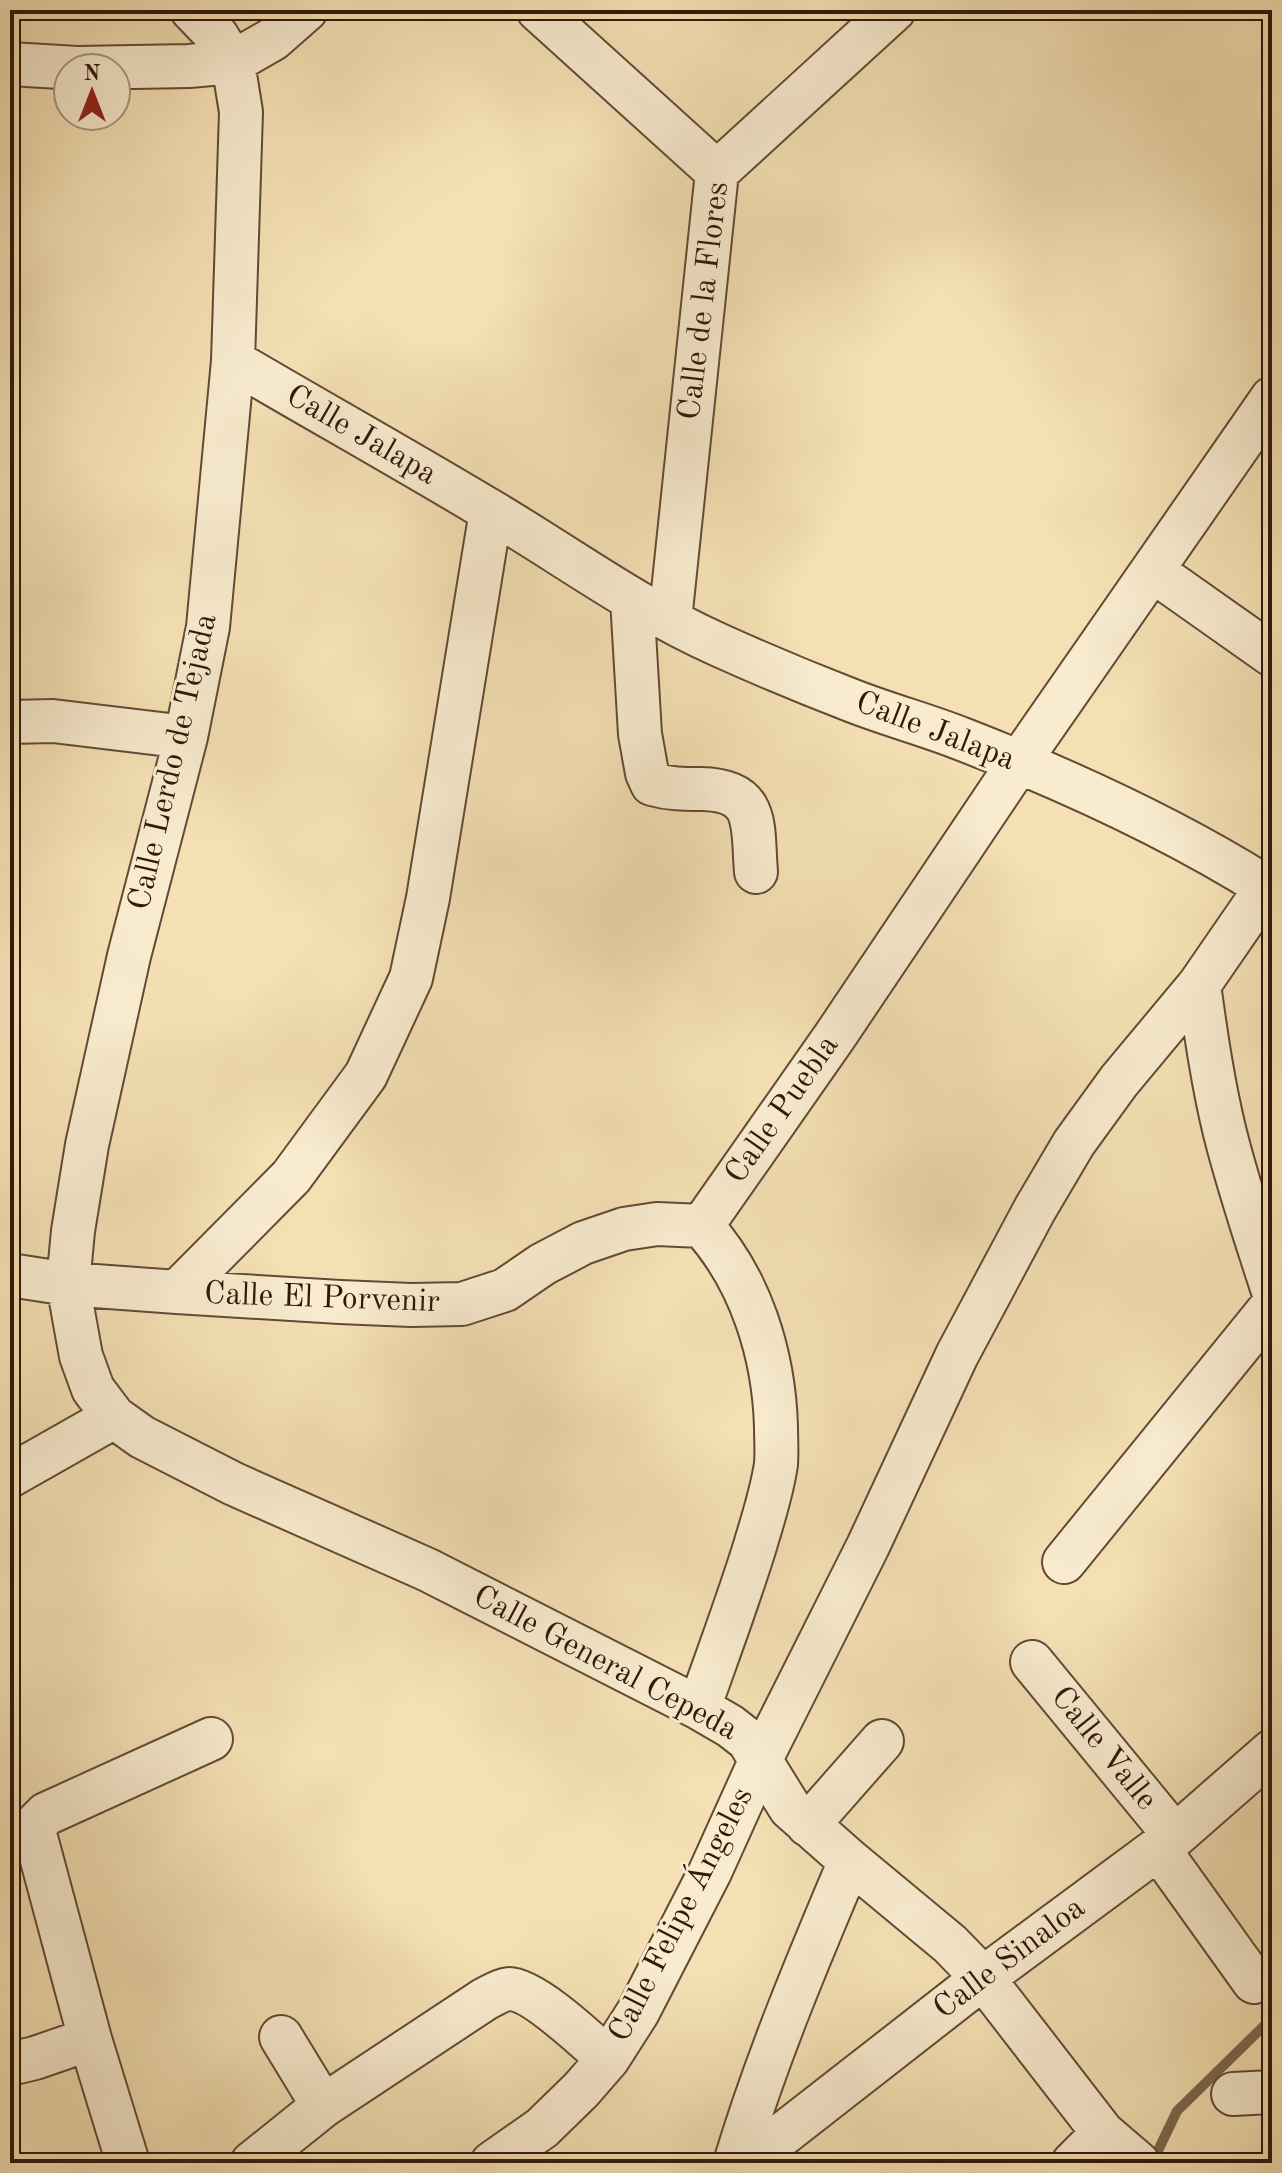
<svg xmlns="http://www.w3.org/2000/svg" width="1282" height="2173" viewBox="0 0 1282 2173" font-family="'Old Standard TT',serif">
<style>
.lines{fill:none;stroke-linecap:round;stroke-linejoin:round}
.stream{stroke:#7e674f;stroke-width:10}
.street-casing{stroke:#624a36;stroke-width:46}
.street{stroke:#f8ebce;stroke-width:42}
.labels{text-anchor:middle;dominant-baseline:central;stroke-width:6;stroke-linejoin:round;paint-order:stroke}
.street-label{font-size:32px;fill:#31180d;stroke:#f8ebce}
</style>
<rect width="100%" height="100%" fill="#f4e0b3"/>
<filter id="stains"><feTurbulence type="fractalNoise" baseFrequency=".0025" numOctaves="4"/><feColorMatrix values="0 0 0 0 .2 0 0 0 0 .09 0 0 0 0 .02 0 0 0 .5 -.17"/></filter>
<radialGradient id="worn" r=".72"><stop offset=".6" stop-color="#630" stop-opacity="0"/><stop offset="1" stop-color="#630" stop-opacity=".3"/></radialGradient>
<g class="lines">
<!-- stream -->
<path class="stream" d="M1152,2163L1177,2111L1272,2018"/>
<!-- street casing -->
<g class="street-casing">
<path id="street" d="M192,10L217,36L233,62L241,112L233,361L208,627L186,737L129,956L87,1145L73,1231L68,1284L81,1356L93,1389L114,1417L142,1437L234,1484L428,1570L699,1708L730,1726L748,1740L790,1808L850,1861L950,1944L983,1978L1103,2133L1138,2163
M538,10L717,172
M10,64L77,68L189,66L233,62L273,39L306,10
M233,361C318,411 404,459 489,510C565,555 638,609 719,645C761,664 804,682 848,699C885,714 924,724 962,739C1067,780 1171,827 1266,887
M1153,571L1272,655
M632,599L640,734L647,773L652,784C669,789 684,789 701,789C761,790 752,826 756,872
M670,620L717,172L894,10
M10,722L53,721L186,737
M1199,985C1206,1035 1213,1084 1225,1133C1238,1185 1255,1236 1272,1288
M702,1226L835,1036L1019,762L1272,398
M10,1275L68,1284L177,1292L340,1302L411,1305L462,1304L505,1290L543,1264L583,1243L624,1229L657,1224L702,1226
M177,1292L291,1177L366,1075L411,978L428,898L491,511
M10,1476L114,1417
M1064,1562L1272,1306
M1032,1662L1175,1836
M699,1708C718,1654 738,1601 755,1546C763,1519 772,1492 776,1464C777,1452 776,1439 776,1427C774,1355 751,1280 702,1226
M808,1825L882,1741
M1158,1848L1254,1982
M10,2064L35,2058L90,2039
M1233,2094L1272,2092
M323,2106L485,1999C493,1995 500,1990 509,1989C533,1989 589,2042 608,2059
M128,2163L90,2039L35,1834L37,1823L46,1814L211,1739
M252,2163L323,2106L281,2037
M492,2163L542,2128L581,2090L608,2059L638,2012L710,1872L761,1759L868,1546L957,1355L1035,1209L1074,1143L1119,1081L1199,985L1272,879
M735,2163C766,2060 808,1960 850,1861
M746,2163L983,1978L1175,1836L1272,1751
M1073,2163L1103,2133"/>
</g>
<!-- street -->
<use href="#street" class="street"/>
</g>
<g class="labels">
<!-- street labels -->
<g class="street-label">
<text transform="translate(705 301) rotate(-83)">Calle de la Flores</text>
<text transform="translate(361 436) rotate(30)">Calle Jalapa</text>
<text transform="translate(935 732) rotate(21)">Calle Jalapa</text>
<text transform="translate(174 762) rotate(-77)">Calle Lerdo de Tejada</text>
<text transform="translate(783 1110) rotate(-55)">Calle Puebla</text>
<text transform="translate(322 1299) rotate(2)">Calle El Porvenir</text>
<text transform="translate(605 1664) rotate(28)">Calle General Cepeda</text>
<text transform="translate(1103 1749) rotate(51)">Calle Valle</text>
<text transform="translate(682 1915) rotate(-63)">Calle Felipe Ángeles</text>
<text transform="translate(1010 1959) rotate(-37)">Calle Sinaloa</text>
</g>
</g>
<!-- margin -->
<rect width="1282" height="2173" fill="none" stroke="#f4e0b3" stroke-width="40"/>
<rect x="12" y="12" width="1258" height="2149" fill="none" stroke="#31180d" stroke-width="4"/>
<rect x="20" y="20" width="1242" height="2133" fill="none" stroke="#31180d" stroke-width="2"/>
<!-- north arrow -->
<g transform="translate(92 92)"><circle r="38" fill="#f8ebce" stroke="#a89781" stroke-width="2"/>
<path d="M0-6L14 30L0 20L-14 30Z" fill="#8f2418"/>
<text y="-12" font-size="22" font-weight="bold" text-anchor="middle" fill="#31180d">N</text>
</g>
<rect width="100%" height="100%" filter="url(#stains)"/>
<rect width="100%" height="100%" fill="url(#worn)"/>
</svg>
